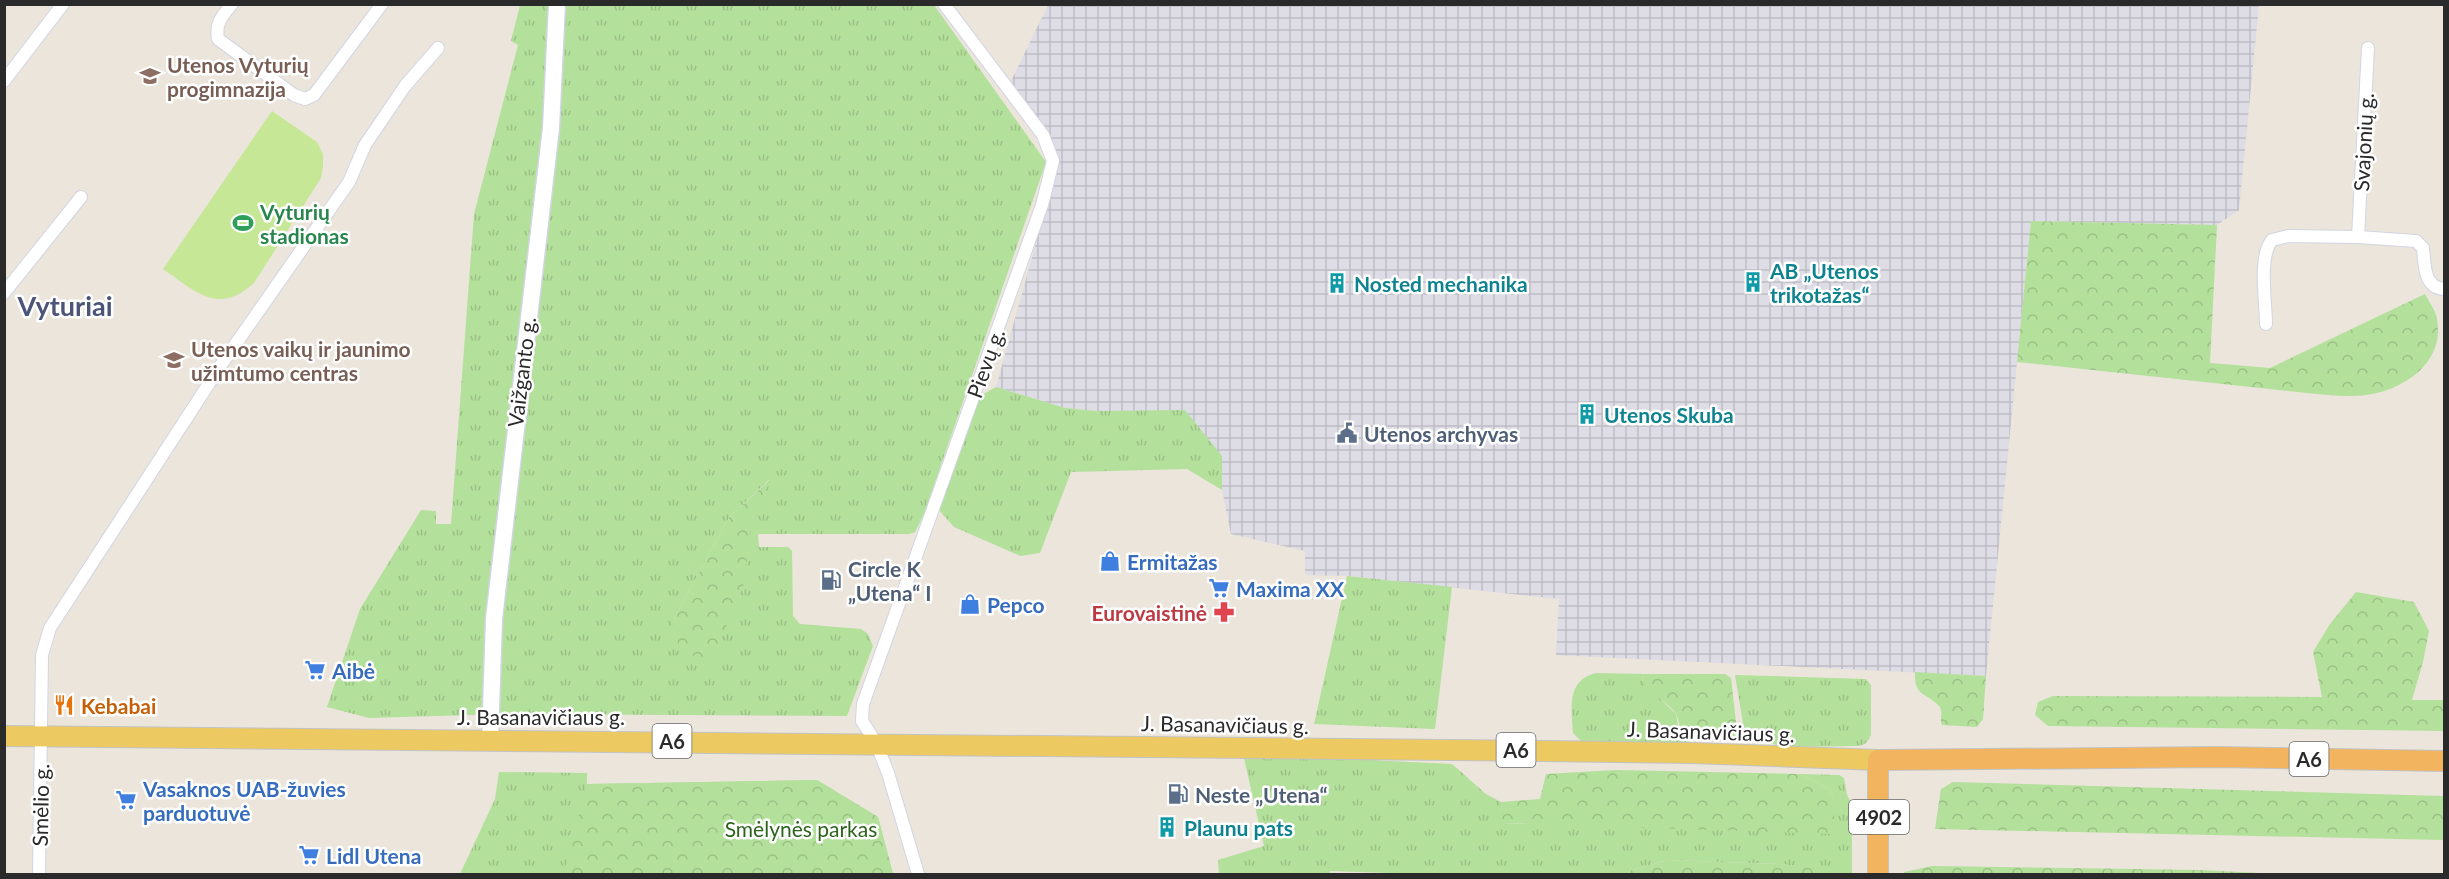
<svg xmlns="http://www.w3.org/2000/svg" width="2449" height="879" viewBox="0 0 2449 879" font-family="Lato,sans-serif">
<style>
.industrial{fill:url(#industrial-grid)}
.grass{fill:url(#grass-tufts);fill-rule:evenodd}
.forest{fill:url(#forest-crowns)}
.pitch{fill:#c6e796}
.lines{fill:none;stroke-linecap:round;stroke-linejoin:round}
.minor-casing{stroke:#d1d5e2;stroke-width:14}
.secondary-casing{stroke:#d1d5e2;stroke-width:19}
.primary-casing{stroke:#c3c3c3;stroke-width:22}
.trunk-casing{stroke:#c3c3c3;stroke-width:22}
.minor{stroke:#fff;stroke-width:12}
.secondary{stroke:#fff;stroke-width:16}
.primary{stroke:#ecca61;stroke-width:20}
.trunk{stroke:#f2b45e;stroke-width:20}
.labels{text-anchor:middle;dominant-baseline:central;stroke-width:5;stroke-linejoin:round;paint-order:stroke}
.shield{fill:#fff;stroke:#6a6a6a;stroke-width:1.5}
.shield-label{font-size:20px;font-weight:bold;fill:#2a2a2a}
.education-label{font-size:21px;font-weight:bold;fill:#785e54;stroke:#fff;text-anchor:start}
.street-label{font-size:21px;fill:#2a2a2a;stroke:#fff}
.leisure-label{font-size:21px;font-weight:bold;fill:#27864d;stroke:#fff;text-anchor:start}
.culture-label{font-size:21px;font-weight:bold;fill:#0d838f;stroke:#fff;text-anchor:start}
.service-label{font-size:21px;font-weight:bold;fill:#4e5e75;stroke:#fff;text-anchor:start}
.shop-label{font-size:21px;font-weight:bold;fill:#366cbe;stroke:#fff;text-anchor:start}
.health-label{font-size:21px;font-weight:bold;fill:#be3a42;stroke:#fff;text-anchor:end}
.food-label{font-size:21px;font-weight:bold;fill:#c56008;stroke:#fff;text-anchor:start}
.park-label{font-size:21px;fill:#2c641c;stroke:#fff}
.district-label{font-size:27px;font-weight:bold;fill:#4c5479;stroke:#fff}
</style>
<defs>
<pattern id="industrial-grid" width="8" height="8" patternUnits="userSpaceOnUse" patternTransform="scale(1.5)"><rect width="8" height="8" fill="#dedce4"/><path d="M0 4h8M4 0v8" fill="none" stroke="#bfbdc4"/></pattern>
<pattern id="grass-tufts" width="24" height="20" patternUnits="userSpaceOnUse" patternTransform="scale(1.5)"><rect width="24" height="20" fill="#b3e09a"/><path d="M3 7l-1-3M5 7V3M7 7l1-3M15 17l-1-3M17 17v-4M19 17l1-3" fill="none" stroke="#9ac085"/></pattern>
<pattern id="forest-crowns" width="20" height="18" patternUnits="userSpaceOnUse" patternTransform="scale(1.5)"><rect width="20" height="18" fill="#b3e09a"/><path d="M2 6a3 3 0 1 1 6 0M12 15a3 3 0 1 1 6 0" fill="none" stroke="#9ac085"/></pattern>
</defs>
<rect width="100%" height="100%" fill="#ebe5dc"/>
<!-- industrial -->
<path class="industrial" d="M1048,5H2259L2239,210L2217,225L2031,221L1986,676L1556,655L1559,599L1347,576L1305,575V551L1231,534L1222,490V456L1096,411L1065,408L996,387L1058,164L1054,145L1044,127L1011,81Z"/>
<!-- grass -->
<path class="grass" d="M520,5H934L1046,162L924,514L915,532L909,534H758L759,547H788L792,551L793,616L800,624L861,629L868,634L873,646L847,716L503,714L369,718L327,707L360,609L421,510L436,511V524H451L474,214L518,45L511,41ZM770,479L752,517L672,622L730,516Z
M996,387L1065,408L1096,411L1185,410L1222,456V490L1187,469L1071,472L1040,553L1020,556L954,527L939,510L980,396Z
M1347,576L1452,587L1435,729L1314,724Z
M1596,673L1644,674L1642,681L1676,714L1679,730L1692,737C1710,734 1719,730 1737,731V735L1732,737L1697,738L1678,746L1583,743L1573,733C1571,707 1567,680 1596,673Z
M1735,675L1866,679L1871,685V735C1867,743 1865,745 1857,746L1783,747L1745,735Z
M1243,754L1452,764L1486,794L1501,802L1503,823L1525,824L1834,799L1829,789L1799,774L1839,775L1844,778L1847,795L1852,804V874H1832V871L1781,864L1668,860L1618,874H1420L1330,871V874H1219L1218,860L1264,846Z
M499,772L587,773V784L817,780L878,817L893,874H460L495,799Z"/>
<!-- forest -->
<path class="forest" d="M2031,221L2217,225L2210,363L2270,368L2425,294C2429,302 2436,311 2437,319C2444,357 2414,382 2381,392C2358,399 2330,395 2307,393L2017,362Z
M772,478L752,517L743,587L713,658L681,654L672,622L730,516Z
M2356,592L2414,602L2429,631L2423,662L2412,700H2444V731L2048,726L2035,715L2038,702L2053,696L2322,697L2313,652L2330,624Z
M1915,672L1986,676L1983,719L1977,727L1942,725C1939,719 1944,712 1939,706C1926,692 1914,697 1915,672Z
M1644,674H1725L1731,678L1737,731L1715,730L1710,734L1685,737C1678,728 1680,718 1674,711C1664,700 1650,693 1642,681Z
M1616,770L1799,774L1829,789L1834,799V834L1502,823L1501,802L1540,799L1546,774Z
M817,780L878,817L893,874H564L587,784Z
M1953,782L2444,796V840L1935,829L1941,789Z
M1668,860L1781,864L1832,870V874H1618Z
M1932,866L2200,870L2280,874H1904V872Z"/>
<!-- pitch -->
<path class="pitch" d="M272,111L317,142L323,154V167L321,178L254,283C218,316 195,291 163,269Z"/>
<g class="lines">
<!-- minor casing -->
<g class="minor-casing">
<path id="minor" d="M232,4C222,16 215,23 218,39L294,95L305,99L314,95L382,4
M4,81L63,4
M2358,237L2368,48
M4,293L81,197
M2266,324C2266,302 2258,257 2272,240L2288,236L2358,237L2416,241L2423,248C2425,265 2423,287 2444,289
M39,874L42,655L50,628L223,362L349,182L365,145L405,86L438,48
M918,874L888,773L876,743L862,721L863,704L1042,205L1053,161L1043,135L944,4"/>
</g>
<!-- secondary casing -->
<g class="secondary-casing">
<path id="secondary" d="M490,740L494,619L551,128L557,4"/>
</g>
<!-- primary casing -->
<g class="primary-casing">
<path id="primary" d="M4,736L1542,751L1692,753L1878,760"/>
</g>
<!-- trunk casing -->
<g class="trunk-casing">
<path id="trunk" d="M1878,874V760L2218,757L2444,761"/>
</g>
<!-- minor -->
<use href="#minor" class="minor"/>
<!-- secondary -->
<use href="#secondary" class="secondary"/>
<!-- primary -->
<use href="#primary" class="primary"/>
<!-- trunk -->
<use href="#trunk" class="trunk"/>
</g>
<!-- icons -->
<defs>
<g id="school-bare" transform="scale(1.62)"><path d="M0-5L7-2L0 1L-7-2ZM-4 1L0 2.5L4 1V4Q0 6-4 4Z" fill="#8d6e63" stroke="#fff" stroke-width="2.5" paint-order="stroke"/></g>
<g id="stadium-bare" transform="scale(1.62)"><path d="M0-5a6.5 5 0 1 0 0 10a6.5 5 0 1 0 0-10ZM-3.5-1.8h7v3.6h-7Z" fill="#2e9e5b" stroke="#fff" stroke-width="2.5" paint-order="stroke"/></g>
<g id="building-bare" transform="scale(1.62)"><path d="M-4-6H4V6H1V3H-1V6H-4ZM-2.5-4.3h1.7v1.8h-1.7ZM.8-4.3h1.7v1.8H.8ZM-2.5-1h1.7V.8h-1.7ZM.8-1h1.7V.8H.8Z" fill="#0f9aa8" stroke="#fff" stroke-width="2.5" paint-order="stroke"/></g>
<g id="civic-bare" transform="scale(1.62)"><path d="M-.6-6.5H3V-4.5H.6V-3L4-1V1h2V6H-6V1h2V-1L-.6-3ZM-1.2 2.5V6h2.4V2.5Z" fill="#5c6f8a" stroke="#fff" stroke-width="2.5" paint-order="stroke"/></g>
<g id="shop-bare" transform="scale(1.62)"><path d="M-5-2.5h2.3a2.7 3.5 0 0 1 5.4 0H5L5.5 6h-11ZM-1.5-2.5h3a1.5 2.3 0 0 0-3 0Z" fill="#3f7fe0" stroke="#fff" stroke-width="2.5" paint-order="stroke"/></g>
<g id="fuel-bare" transform="scale(1.62)"><path d="M-5.5-6h7V0h2V4h1.3V-2.5L3-4.5l.8-.8L6-3V5H2.5V1h-1V6h-7ZM-4.2-4.7v3.2H.2V-4.7Z" fill="#5c6f8a" stroke="#fff" stroke-width="2.5" paint-order="stroke"/></g>
<g id="supermarket-bare" transform="scale(1.62)"><path d="M-6-5.5h2.5l.6 2H6L4.5 2H-2.5L-4.4-4H-6ZM-1.5 3.2a1.3 1.3 0 1 0 .1 0ZM3 3.2a1.3 1.3 0 1 0 .1 0Z" fill="#3f7fe0" stroke="#fff" stroke-width="2.5" paint-order="stroke"/></g>
<g id="pharmacy-bare" transform="scale(1.62)"><path d="M-2-6h4v4h4v4h-4v4h-4v-4h-4v-4h4Z" fill="#e0444e" stroke="#fff" stroke-width="2.5" paint-order="stroke"/></g>
<g id="restaurant-bare" transform="scale(1.62)"><path d="M-5-6h1v4h1v-4h1v4h1v-4h1v5L-1.5 .5V6h-2V.5L-5-1ZM5-6V6H3V1.5H1.5Q1.5-4 5-6Z" fill="#e8710a" stroke="#fff" stroke-width="2.5" paint-order="stroke"/></g>
</defs>
<g fill-rule="evenodd">
<use href="#school-bare" x="150" y="76"/>
<use href="#stadium-bare" x="243" y="223"/>
<use href="#building-bare" x="1753" y="282"/>
<use href="#building-bare" x="1337" y="283"/>
<use href="#school-bare" x="174" y="360"/>
<use href="#building-bare" x="1587" y="414"/>
<use href="#civic-bare" x="1347" y="433"/>
<use href="#shop-bare" x="1110" y="561"/>
<use href="#fuel-bare" x="831" y="580"/>
<use href="#supermarket-bare" x="1219" y="588"/>
<use href="#shop-bare" x="970" y="604"/>
<use href="#pharmacy-bare" x="1224" y="612"/>
<use href="#supermarket-bare" x="315" y="670"/>
<use href="#restaurant-bare" x="64" y="705"/>
<use href="#fuel-bare" x="1178" y="794"/>
<use href="#supermarket-bare" x="126" y="800"/>
<use href="#building-bare" x="1167" y="827"/>
<use href="#supermarket-bare" x="309" y="855"/>
</g>
<g class="labels">
<!-- shield labels -->
<g class="shield">
<rect x="652.5" y="724" width="39" height="34" rx="4.5"/>
<rect x="1496.5" y="733" width="39" height="34" rx="4.5"/>
<rect x="2289.5" y="742" width="39" height="34" rx="4.5"/>
<rect x="1849" y="800" width="60" height="34" rx="4.5"/>
</g>
<g class="shield-label">
<text x="672" y="741">A6</text>
<text x="1516" y="750">A6</text>
<text x="2309" y="759">A6</text>
<text x="1879" y="817">4902</text>
</g>
<!-- education labels -->
<g class="education-label">
<text x="167" y="64">Utenos Vyturių<tspan x="167" dy="24">progimnazija</tspan></text>
<text x="191" y="348">Utenos vaikų ir jaunimo<tspan x="191" dy="24">užimtumo centras</tspan></text>
</g>
<!-- street labels -->
<g class="street-label">
<text transform="translate(2363 142) rotate(-87)">Svajonių g.</text>
<text transform="translate(985 363) rotate(-70)">Pievų g.</text>
<text transform="translate(521 372) rotate(-83)">Vaižganto g.</text>
<text x="541" y="716">J. Basanavičiaus g.</text>
<text transform="translate(1225 724) rotate(1)">J. Basanavičiaus g.</text>
<text transform="translate(1711 731) rotate(2)">J. Basanavičiaus g.</text>
<text transform="translate(40 805) rotate(-89)">Smėlio g.</text>
</g>
<!-- leisure labels -->
<g class="leisure-label">
<text x="260" y="211">Vyturių<tspan x="260" dy="24">stadionas</tspan></text>
</g>
<!-- culture labels -->
<g class="culture-label">
<text x="1770" y="270">AB „Utenos<tspan x="1770" dy="24">trikotažas“</tspan></text>
<text x="1354" y="283">Nosted mechanika</text>
<text x="1604" y="414">Utenos Skuba</text>
<text x="1184" y="827">Plaunu pats</text>
</g>
<!-- service labels -->
<g class="service-label">
<text x="1364" y="433">Utenos archyvas</text>
<text x="848" y="568">Circle K<tspan x="848" dy="24">„Utena“ I</tspan></text>
<text x="1195" y="794">Neste „Utena“</text>
</g>
<!-- shop labels -->
<g class="shop-label">
<text x="1127" y="561">Ermitažas</text>
<text x="1236" y="588">Maxima XX</text>
<text x="987" y="604">Pepco</text>
<text x="332" y="670">Aibė</text>
<text x="143" y="788">Vasaknos UAB-žuvies<tspan x="143" dy="24">parduotuvė</tspan></text>
<text x="326" y="855">Lidl Utena</text>
</g>
<!-- health labels -->
<g class="health-label">
<text x="1207" y="612">Eurovaistinė</text>
</g>
<!-- food labels -->
<g class="food-label">
<text x="81" y="705">Kebabai</text>
</g>
<!-- park labels -->
<g class="park-label">
<text x="801" y="828">Smėlynės parkas</text>
</g>
<!-- district labels -->
<g class="district-label">
<text x="65" y="305">Vyturiai</text>
</g>
</g>
<!-- border -->
<rect width="2449" height="879" fill="none" stroke="#2a2a2a" stroke-width="12"/>
</svg>
